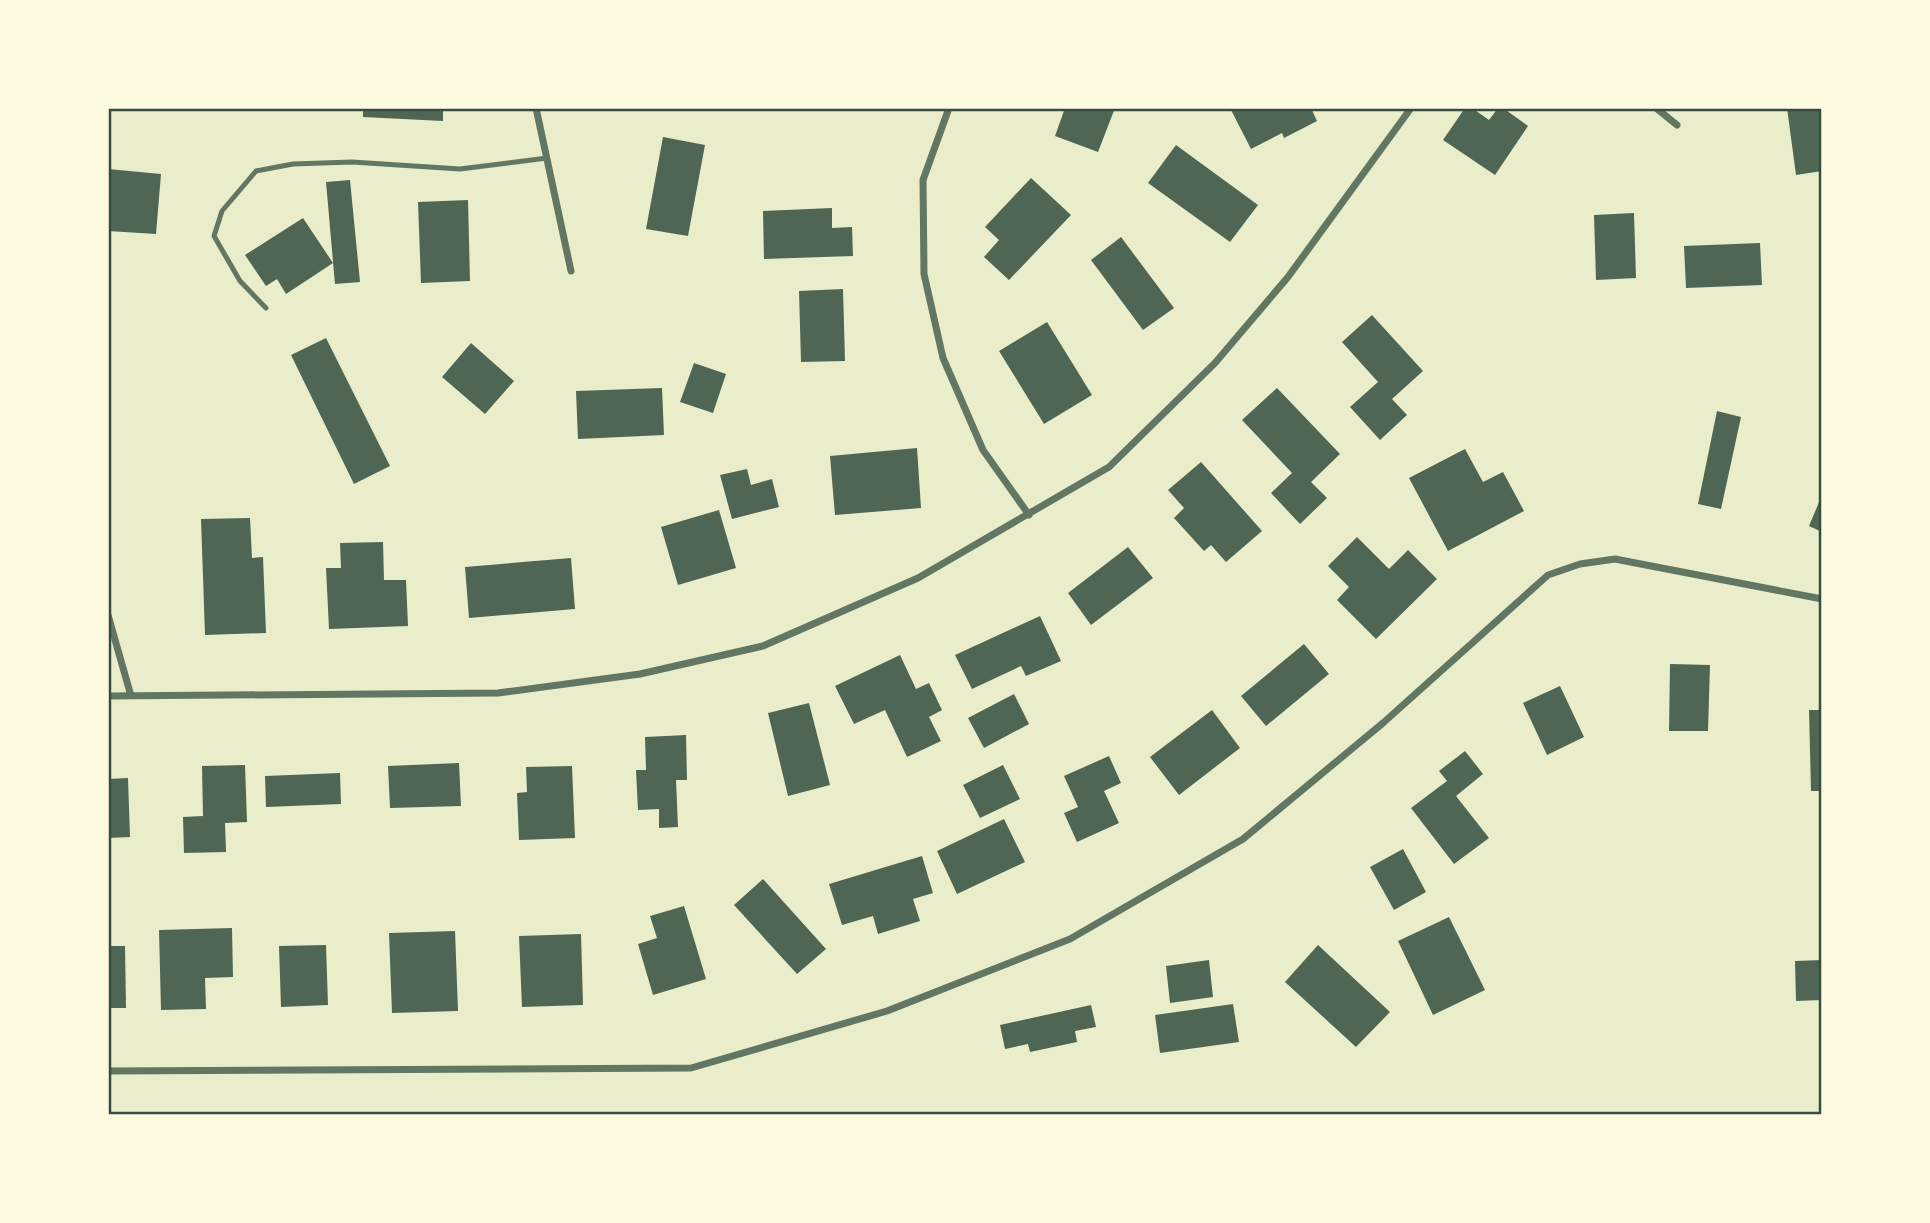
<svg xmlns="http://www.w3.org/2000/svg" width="1930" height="1223" viewBox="0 0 1930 1223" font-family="'Golos Text',sans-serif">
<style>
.building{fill:#4f6655}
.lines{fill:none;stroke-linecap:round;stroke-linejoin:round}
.service{stroke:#617663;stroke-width:5}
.minor{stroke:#617663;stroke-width:7}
.neatline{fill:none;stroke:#344e41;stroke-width:2.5}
</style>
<rect width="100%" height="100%" fill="#e9edc9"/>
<!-- building -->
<path class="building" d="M363,108H443V121L363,117Z
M1065,108H1115L1098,152L1055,136Z
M1230,108H1311L1317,121L1284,138L1282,133L1251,149Z
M1465,108H1472L1489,120L1498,108H1503L1528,126L1495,175L1443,140Z
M1787,108H1822V171L1796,175Z
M663,137L705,145L688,236L646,229Z
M1176,145L1258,205L1230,242L1148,183Z
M108,169L161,174L156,234L108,231Z
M1031,178L1071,215L1009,280L984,257L999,240L985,227Z
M350,180L360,282L335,284L326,182Z
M468,200L470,281L421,283L418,202Z
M832,208V228L852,227L853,256L764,259L763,211Z
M1634,213L1636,278L1596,280L1594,215Z
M303,218L333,263L286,294L277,279L266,286L245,255Z
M1121,237L1174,308L1143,330L1091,260Z
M1760,243L1762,285L1686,288L1684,246Z
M843,289L845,361L801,362L799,291Z
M1372,315L1423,371L1392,399L1407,415L1380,440L1350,407L1378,382L1342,342Z
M1047,322L1092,395L1044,424L999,351Z
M326,338L390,466L354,484L291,355Z
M471,343L514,381L485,414L442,377Z
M694,363L726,374L713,413L680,402Z
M662,388L664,435L578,439L576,391Z
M1277,388L1340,454L1311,482L1327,498L1300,524L1271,493L1292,473L1242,420Z
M1717,411L1741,417L1721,509L1698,504Z
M917,448L921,508L835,515L830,456Z
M1465,449L1483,482L1503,472L1524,511L1448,551L1409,478Z
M1201,462L1262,531L1226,562L1211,545L1204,551L1174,518L1184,508L1168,490Z
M747,469L751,485L772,479L779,507L732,519L720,475Z
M1822,495V532L1809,526Z
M719,510L736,568L678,585L661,527Z
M250,518L252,558L263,557L266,633L205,635L201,519Z
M1357,537L1389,569L1408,550L1437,579L1376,639L1337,600L1349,587L1328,566Z
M383,542L384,580H406L408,626L329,629L326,568H341L340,543Z
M1128,547L1153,578L1091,625L1068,593Z
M571,558L575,609L469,618L465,567Z
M1040,616L1061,661L1026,676L1021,666L972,689L955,655Z
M1304,644L1329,674L1266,726L1241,696Z
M900,655L916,689L929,683L942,710L929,717L941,741L907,757L885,710L854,724L835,686Z
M1670,664L1710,665L1708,731H1669Z
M1560,686L1584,737L1547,755L1523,703Z
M1014,694L1029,724L984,748L968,718Z
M809,703L830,785L788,796L768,713Z
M1212,710L1240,748L1179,795L1150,757Z
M1809,710H1822V791H1811Z
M686,735L687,780H676L678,827L659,828V809L638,810L636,770H646L645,737Z
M1465,751L1483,774L1456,796L1489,838L1454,864L1411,808L1447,781L1439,771Z
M1109,756L1121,783L1104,791L1119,823L1077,842L1064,813L1078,807L1064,776Z
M459,763L461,806L390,808L388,766Z
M245,765L247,822L225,823L226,852L184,853L183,817L203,816L202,766Z
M1003,765L1020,799L980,818L963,785Z
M572,766L575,838L519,840L517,793L527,792L526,767Z
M340,773L341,804L266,807L265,776Z
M128,778L130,837L108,838V779Z
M1004,819L1025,862L957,894L937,851Z
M1403,849L1426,892L1394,910L1370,867Z
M922,856L933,893L913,899L920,921L878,934L873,916L842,925L829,884Z
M763,879L826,949L797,974L734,905Z
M684,906L706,979L653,995L638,944L657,938L650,916Z
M1449,917L1485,990L1433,1015L1398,941Z
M232,928L233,977L205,978L206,1009L161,1010L159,930Z
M455,931L458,1011L392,1013L389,933Z
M581,934L583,1005L522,1007L519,936Z
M326,945L328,1005L281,1007L279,946Z
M1318,945L1390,1012L1356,1047L1285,982Z
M108,946H125L126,1008H108Z
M1209,960L1213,997L1170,1003L1166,966Z
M1822,960V1000L1796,1001L1795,961Z
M1233,1004L1239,1042L1160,1053L1155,1015Z
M1091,1005L1096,1027L1075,1031L1077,1042L1030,1052L1028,1044L1005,1049L1000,1025Z"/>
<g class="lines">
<!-- service -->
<path class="service" d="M266,308L240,281L214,236L222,211L256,171L293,164L352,162L460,169L547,158"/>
<!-- minor -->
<path class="minor" d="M536,108L571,271
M949,108L923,180L924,274L943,358L983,450L1029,515
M1656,108L1677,125
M108,615L131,696
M108,696L498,693L640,674L763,646L918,578L1109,467L1215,363L1288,277L1411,108
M108,1071L691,1068L887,1011L1070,939L1243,839L1383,723L1548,575L1580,564L1615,559L1822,599"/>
</g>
<!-- border -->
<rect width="1930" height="1223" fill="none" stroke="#fefae0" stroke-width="220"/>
<rect x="110" y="110" width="1710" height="1003" class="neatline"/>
</svg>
